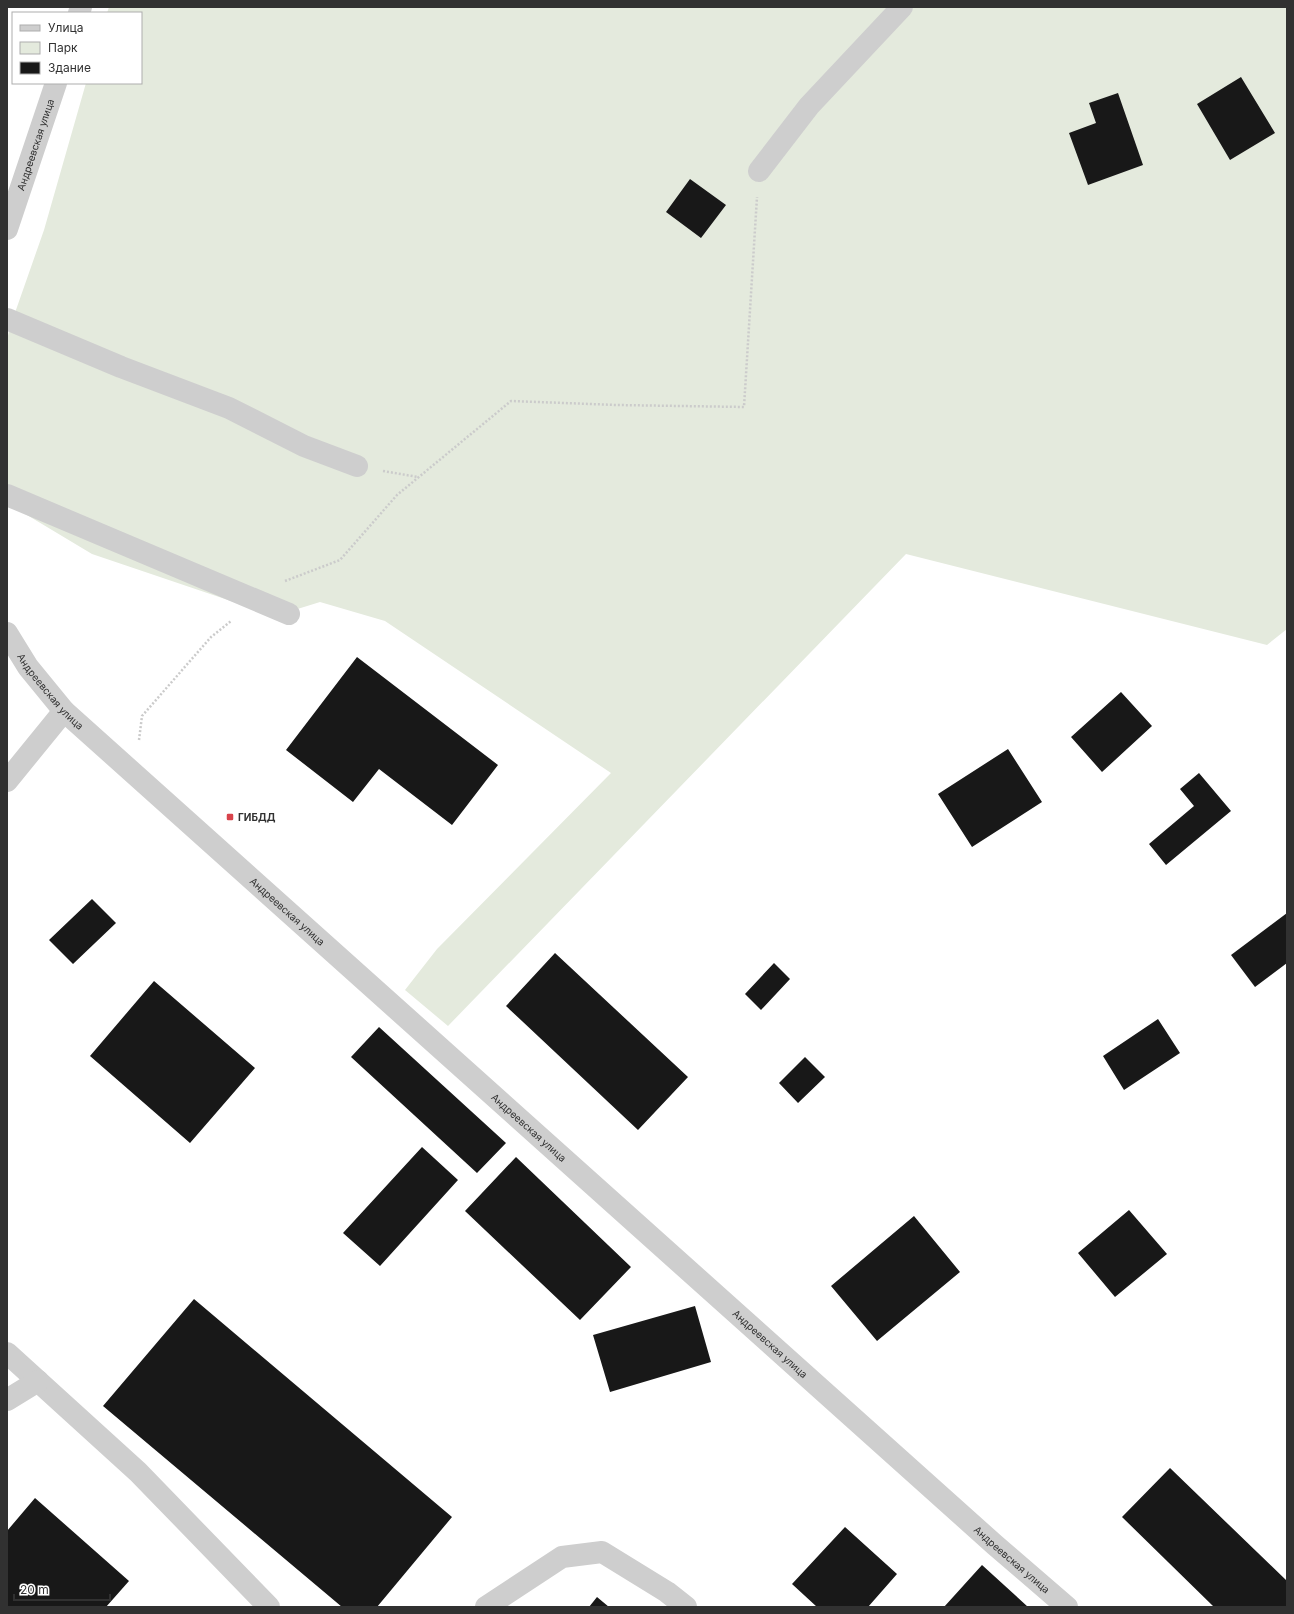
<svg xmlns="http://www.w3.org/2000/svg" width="1294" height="1614" viewBox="0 0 1294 1614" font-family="Inter,sans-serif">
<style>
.green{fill:#e4eadd}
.building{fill:#181818}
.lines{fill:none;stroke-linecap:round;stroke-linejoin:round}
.path{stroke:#cbcbcb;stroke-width:2.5;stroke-dasharray:2 2;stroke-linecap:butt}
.minor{stroke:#cecece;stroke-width:22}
.poi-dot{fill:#d8434b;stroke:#fff;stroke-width:1.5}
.labels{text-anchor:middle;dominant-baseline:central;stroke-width:4;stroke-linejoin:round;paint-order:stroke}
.street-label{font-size:10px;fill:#313131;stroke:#fff}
.poi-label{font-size:10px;font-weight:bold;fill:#313131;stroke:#fff;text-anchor:start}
</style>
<rect width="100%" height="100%" fill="#fff"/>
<!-- green -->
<path class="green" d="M109,7H1287V629L1267,645L906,554L448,1026L405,990L437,949L611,773L385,621L320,602L275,616L92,554L7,503V340L10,327L44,230L86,83H141V13H107Z"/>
<!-- building -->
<path class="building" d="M1241,77L1275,133L1230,160L1197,104Z
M1118,93L1143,165L1088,185L1069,133L1096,123L1089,103Z
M690,179L726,205L701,238L666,212Z
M357,657L498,765L452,825L379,769L353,802L286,750Z
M1121,692L1152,726L1102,772L1071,737Z
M1008,749L1042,802L972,847L938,794Z
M1199,773L1231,811L1166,865L1149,844L1194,806L1180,789Z
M92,899L116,923L73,964L49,940Z
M1287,913V963L1255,987L1231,955Z
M555,953L688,1077L638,1130L506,1006Z
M774,963L790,979L761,1010L745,994Z
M154,981L255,1068L190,1143L90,1056Z
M1158,1019L1180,1053L1124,1090L1103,1056Z
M379,1027L506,1143L477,1173L351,1057Z
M805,1057L825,1077L798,1103L779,1083Z
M422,1147L458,1180L380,1266L343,1233Z
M516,1157L631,1267L580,1320L465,1211Z
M1129,1210L1167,1254L1115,1297L1078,1253Z
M914,1216L960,1272L877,1341L831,1286Z
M194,1299L452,1517L377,1607H342L103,1406Z
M695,1306L711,1362L610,1392L593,1335Z
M1170,1468L1287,1581V1607H1214L1122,1517Z
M35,1498L129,1581L106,1607H7V1531Z
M845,1527L897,1574L868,1607H817L792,1584Z
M982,1565L1028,1607H944Z
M597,1597L609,1607H589Z"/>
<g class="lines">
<!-- path -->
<path class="path" d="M383,471L418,477
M285,581L340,560L397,495L511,401L617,405L744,407L757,197
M139,740L142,716L211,637L231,621"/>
<!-- minor -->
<g class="minor">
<path d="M79,13L81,7"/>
<path d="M759,171L809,106L902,7"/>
<path id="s1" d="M7,229L56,83"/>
<path d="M7,319L121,367L229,408L304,446L357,466"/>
<path d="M7,495L289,614"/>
<path id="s2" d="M7,633L28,667L64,711L995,1545L1067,1607"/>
<path d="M7,781L64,711"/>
<path d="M7,1353L138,1472L269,1607"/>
<path d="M7,1400L38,1381"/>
<path d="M486,1607L562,1557L602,1552L667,1592L686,1607"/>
</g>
</g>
<!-- markers -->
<rect class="poi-dot" x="226" y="813" width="8" height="8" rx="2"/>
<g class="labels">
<!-- street labels -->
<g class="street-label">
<text stroke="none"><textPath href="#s1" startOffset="89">Андреевская улица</textPath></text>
<text stroke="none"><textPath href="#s2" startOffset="73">Андреевская улица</textPath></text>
<text stroke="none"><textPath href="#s2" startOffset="397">Андреевская улица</textPath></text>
<text stroke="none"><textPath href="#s2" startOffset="721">Андреевская улица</textPath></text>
<text stroke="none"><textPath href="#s2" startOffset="1045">Андреевская улица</textPath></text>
<text stroke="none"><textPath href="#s2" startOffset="1369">Андреевская улица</textPath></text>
</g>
<!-- poi labels -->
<g class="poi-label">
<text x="238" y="817">ГИБДД</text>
</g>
</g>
<!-- border -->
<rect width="1294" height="1614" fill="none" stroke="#313131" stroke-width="16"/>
<!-- legend -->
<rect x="12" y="12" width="130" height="72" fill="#ffffff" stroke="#adadad"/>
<rect x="20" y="25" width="20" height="6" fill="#cecece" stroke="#adadad"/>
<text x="48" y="32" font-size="12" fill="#313131">Улица</text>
<rect x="20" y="42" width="20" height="12" fill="#e4eadd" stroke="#adadad"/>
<text x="48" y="52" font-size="12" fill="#313131">Парк</text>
<rect x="20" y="62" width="20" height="12" fill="#181818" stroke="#adadad"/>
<text x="48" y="72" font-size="12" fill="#313131">Здание</text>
<!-- scale -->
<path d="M14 1594v6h96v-6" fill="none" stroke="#313131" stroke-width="2"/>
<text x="20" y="1594" font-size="12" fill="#313131" stroke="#ffffff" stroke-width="3" paint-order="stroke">20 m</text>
</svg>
